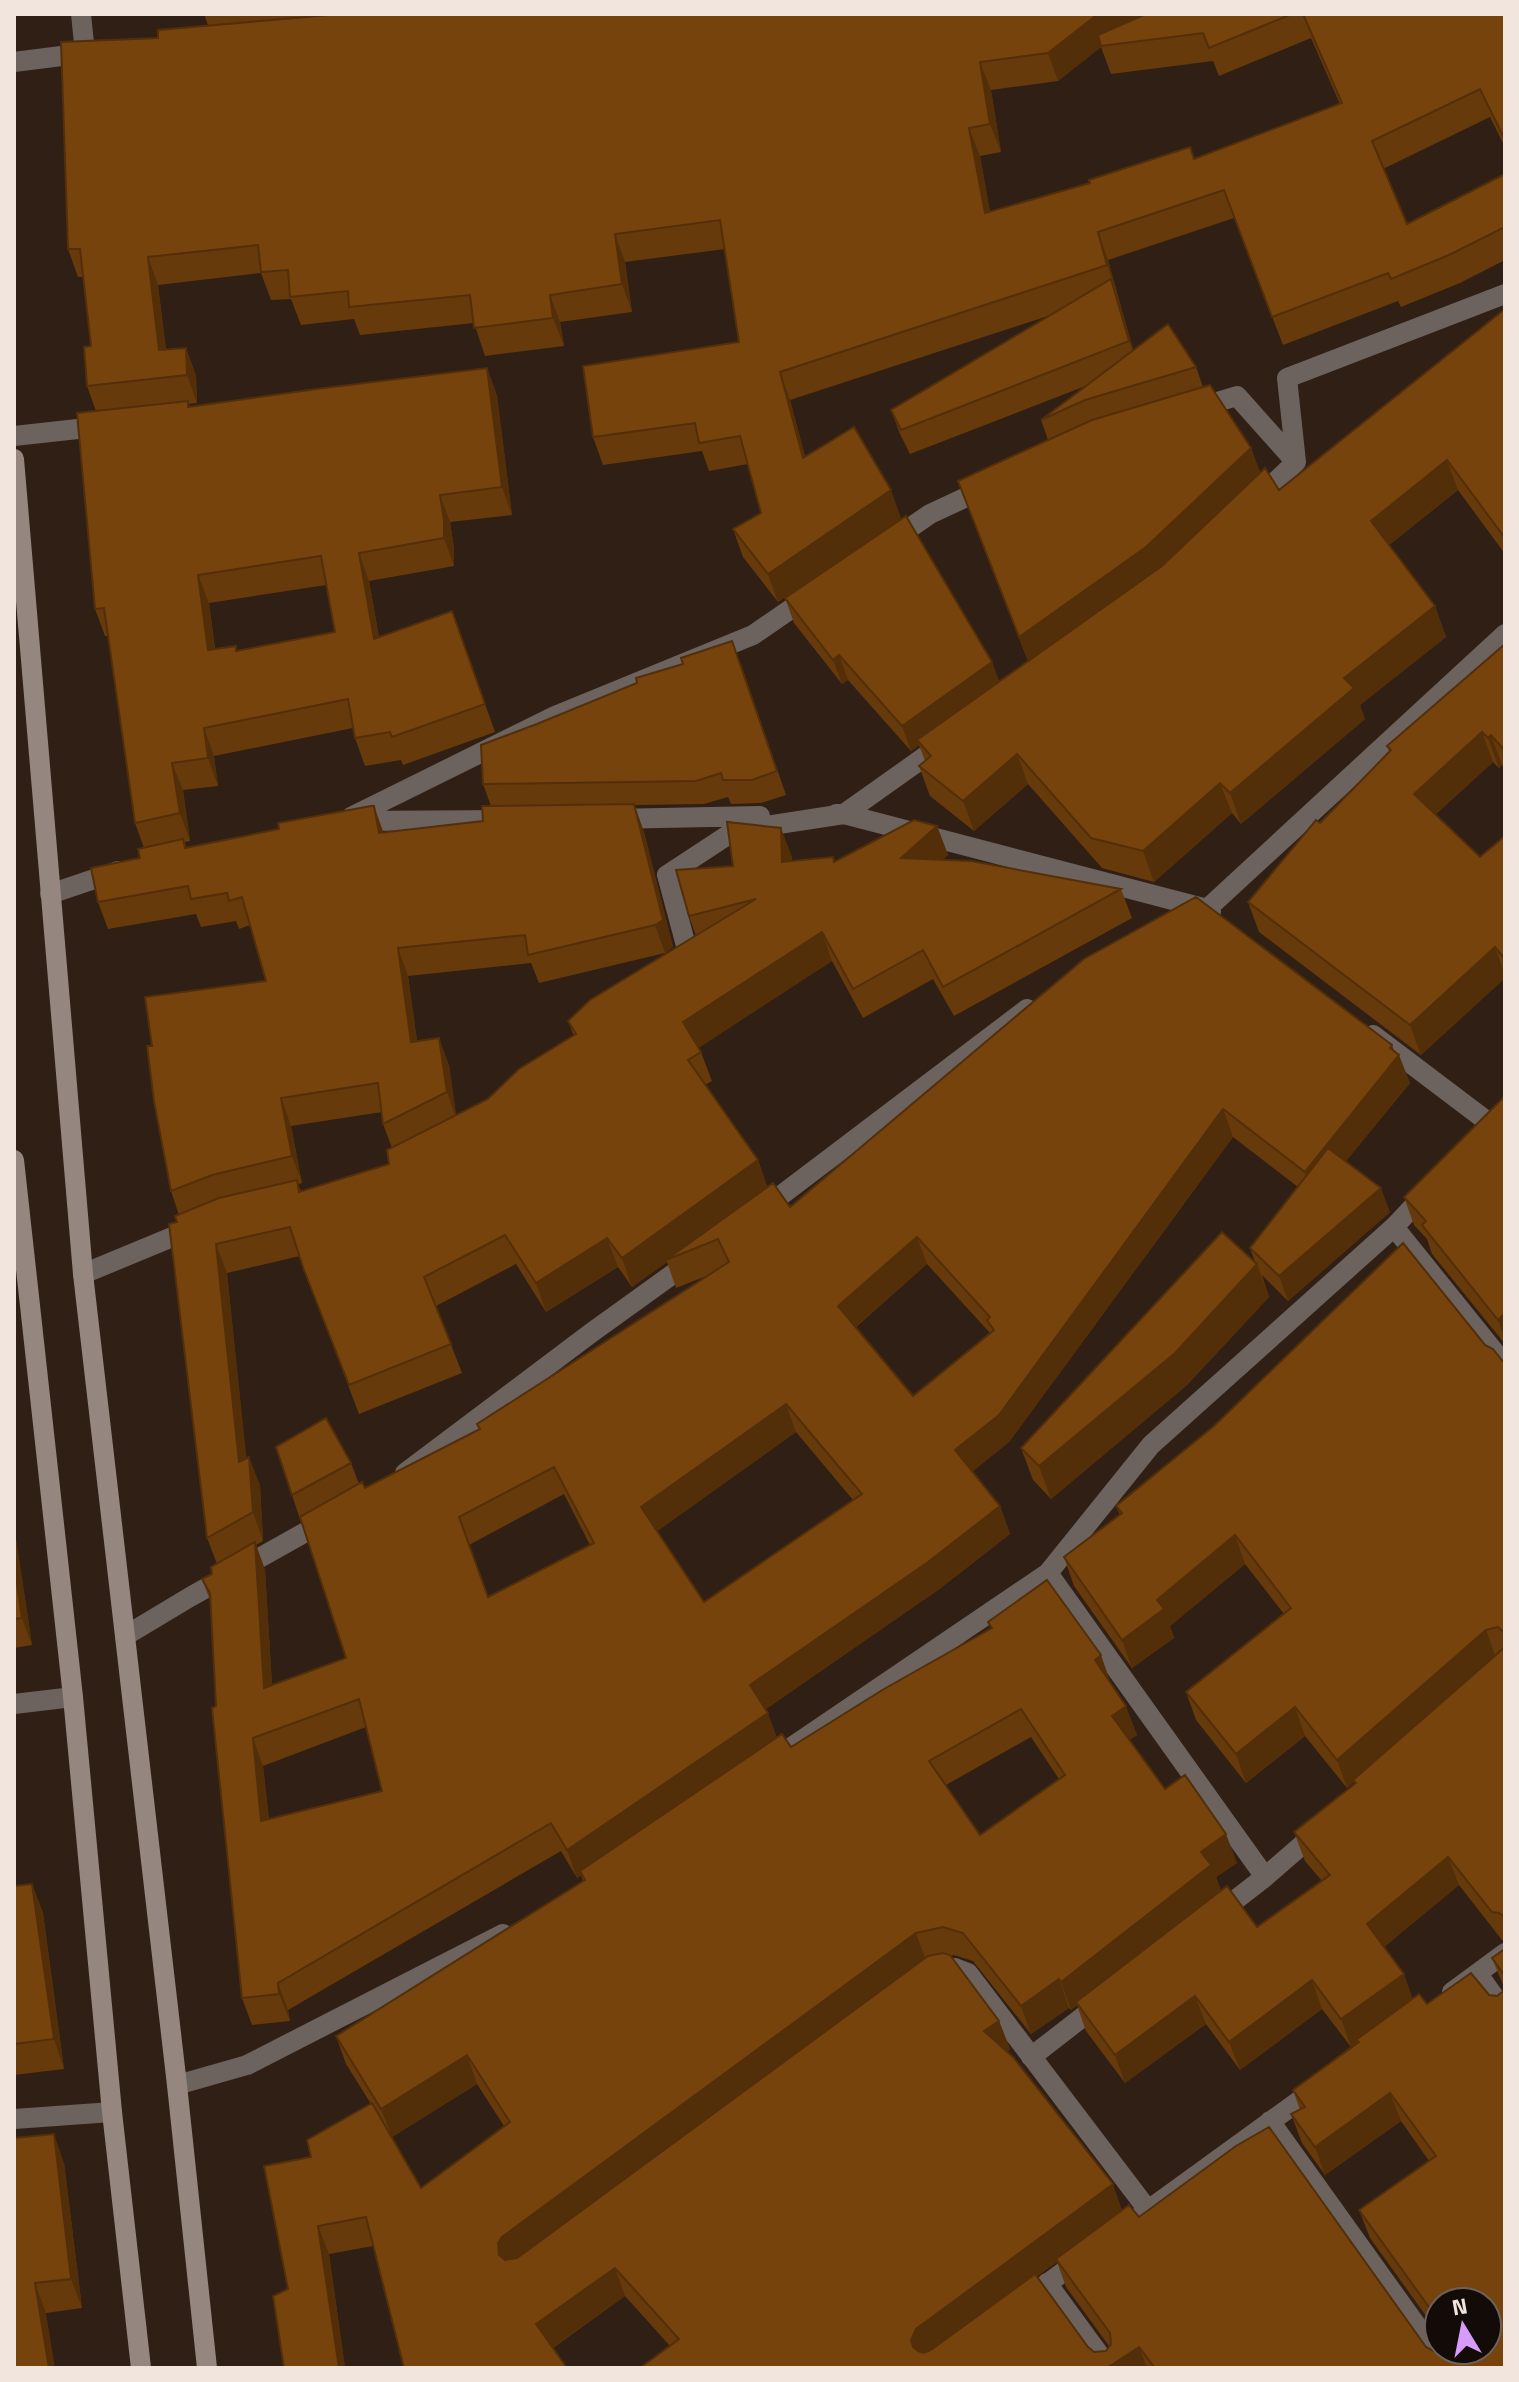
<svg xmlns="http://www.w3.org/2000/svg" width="1519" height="2382" viewBox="0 0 1519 2382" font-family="'Titillium Web',sans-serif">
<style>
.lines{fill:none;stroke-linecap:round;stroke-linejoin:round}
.lane{stroke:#6c625e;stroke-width:20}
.street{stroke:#6c625e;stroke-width:20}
.secondary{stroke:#95867f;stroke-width:20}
.wall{fill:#663a0b;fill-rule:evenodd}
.shaded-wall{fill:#532f09}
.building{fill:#77430d;stroke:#532f09;stroke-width:2;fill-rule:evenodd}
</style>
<rect width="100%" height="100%" fill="#301f15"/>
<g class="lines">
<!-- lane -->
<path class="lane" d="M81,14L85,53"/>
<!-- street -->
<path class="street" d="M14,62L85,53
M1194,409L1237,396L1296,462
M14,436L105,426
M1256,500L1296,462L1287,378L1505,294
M891,541L930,514L988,487
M836,814H844L1207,909L1211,912
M351,817L555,716L753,635L811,595
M612,819L760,816
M352,821L508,820
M50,894L118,871
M1188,920L1207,909L1505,634
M674,962L688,953L667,875L734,831L844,814L944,743
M1373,1035L1492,1125
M759,1212L1027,1009
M1394,1227L1505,1365
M83,1274L194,1228
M405,1473L591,1333L691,1261
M1048,1573L1265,1877
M125,1636L190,1597L327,1520
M14,1704L73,1697
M771,1761L1048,1573L1151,1445L1394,1227L1426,1193
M1216,1915L1265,1877L1318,1831
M936,1971L955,1968L968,1973L1148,2210
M1478,1974L1505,2012
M1452,1992L1505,1953
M1031,2057L1102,2002
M177,2085L247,2065L503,1934
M14,2119L112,2112
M1270,2121L1447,2368
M1140,2216L1318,2087
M1047,2283L1109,2368
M1024,2301L1082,2258"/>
<!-- secondary -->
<path class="secondary" d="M14,459L83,1274L177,2085L207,2368
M14,1160L73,1697L112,2112L141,2368"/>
</g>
<!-- wall -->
<path class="wall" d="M204,14H1144L1141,16L1146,14H1505V147L1490,117L1383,169L1407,224L1505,174V260L1460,283L1401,307L1398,301L1283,345L1234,218L1108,260L1133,350L1196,367L1203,387L1251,448L1260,473L1279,490L1505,309V554L1458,490L1389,545L1435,606L1446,637L1360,705L1365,719L1241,824L1232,813L1154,882L1102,868L1028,784L974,831L930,796L919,766L925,761L919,745L911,751L848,680L842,684L794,623L785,598L999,681L1028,661L958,481L1048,440L1041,420L1088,385L910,454L900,434L891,410L1054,314L790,400L805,456L901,518L778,602L743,557L733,529L761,513L748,464L709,471L702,451L603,465L593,437L739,342L725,249L625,262L632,312L560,322L564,346L485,356L474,323L360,335L354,319L301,325L291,299L271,300L261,273L158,285L166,350L186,348L196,376L197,403L189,404L190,407L487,368L497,396L512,515L450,522L454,548V566L369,581L379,637L452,611L495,732L403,765L401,760L365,766L355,738L353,728L214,756L218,786L183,790L190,841L185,842L186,848L383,832L483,821L491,806L483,784L741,664L786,795L761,803L731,804L728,797L704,804L634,805L644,832L673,947L665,953L539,983L531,963L408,976L417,1041L449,1065L456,1115L488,1099L574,1036L568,1021L696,936L689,916L733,866L792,857V861L833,857L835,861L937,826L948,855L942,860L1121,889L1132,918L954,1016L933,979L863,1018L832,961L699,1047L712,1081L705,1085L758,1160L767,1187L790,1207L1394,1051L1410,1083L1346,1161L1390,1212L1288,1301L1262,1275L1269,1297L1187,1385L1051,1499L1033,1480L1021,1448L1255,1262L1250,1248L1298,1187L1233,1137L1009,1442L973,1471L1000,1506L1010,1534L938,1590L766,1709L777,1738L791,1747L991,1629L988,1622L1111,1684L1137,1735L1129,1740L1165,1789L1237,1863L1216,1877L1221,1891L1257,1927L1322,1881L1305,1861L1294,1832L1355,1784L1354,1782L1347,1788L1305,1736L1246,1783L1196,1720L1186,1692L1284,1614L1245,1564L1170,1626L1174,1638L1132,1668L1074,1586L1064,1557L1120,1515L1116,1506L1485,1345L1505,1364V1941L1502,1940L1459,1885L1384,1947L1505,2368H640L670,2346L625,2296L553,2348L373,2246L329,2254L345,2368H284L288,2289L311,2157L371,2104L346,2064L336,2036L583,1881L581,1875L577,1878L561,1851L288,2010L290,2021L252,2025L242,1998L216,1706L211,1603L202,1579L212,1574L217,1564L207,1538L177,1222L179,1215L171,1191L152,1046L266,981L250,925L239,929L236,921L201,927L196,914L108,929L98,902L140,858L144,848L135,823L108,636H105L95,609L96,411L87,386L91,346L83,277H78L68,249L158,38L208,25ZM1311,38L1340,104L1195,159L990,212L980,156L1001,152L991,90L1058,81L1101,47L1111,74L1213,61L1219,76ZM326,585L335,632L237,651L215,649L209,603ZM382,1112L383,1124L392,1148L389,1164L301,1191L298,1184L302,1183L291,1126ZM300,1256L315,1298L359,1414L462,1373L436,1306L516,1264L546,1312L618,1267L632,1287L667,1262L676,1288L709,1275L477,1424L479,1430L365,1488L359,1484L351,1463L292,1495L346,1658L272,1685L265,1570L256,1545L263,1541L260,1485L246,1458L227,1273ZM927,1264L990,1333L913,1396L856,1327ZM796,1432L853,1500L704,1602L657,1531ZM564,1494L590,1545L488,1597L469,1545ZM366,1727L382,1791L269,1819L263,1766ZM1031,1737L1059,1779L980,1835L946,1785ZM954,1955L973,1961L1031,2034L1069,2008L1071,2010L1077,2005L1086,2031L1125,2083L1206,2024L1240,2070L1322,2009L1351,2047L1357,2042L1293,2090L1300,2110L1291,2114L1302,2143L1325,2175L1401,2121L1429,2161L1359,2210L1370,2238L1439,2334V2302L1487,2350L1437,2353L1122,2210L1007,2052L1010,2049L999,2021L950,1956ZM477,2084L504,2126L421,2188L392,2137ZM1057,2262L1066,2287L1109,2346L1106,2351L1094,2352L1088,2347L1037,2276Z
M1505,644V769L1502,765L1499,768L1493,762L1435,815L1480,857L1505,836V978L1421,1055L1259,932L1248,902L1320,823L1389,752L1387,746Z
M1505,1096V1344L1432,1254L1427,1239L1414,1225L1404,1197Z
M14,1526L32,1645L14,1648Z
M32,1884L43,1913L64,2069L14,2075V1886Z
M1505,1949V1990L1492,1958Z
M64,2163L82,2308L46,2313L14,2368Z"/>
<!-- shaded-wall -->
<path class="shaded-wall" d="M1098,14H1144L1103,46H1101V47L1058,81L1048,53Z
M980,62L991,90L1001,152L990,124Z
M969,128L980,156L995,241L985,213Z
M1098,232L1108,260L1117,293L1107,265Z
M615,234L625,262L632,312L622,284Z
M148,257L158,285L169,378L159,350Z
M1111,279L1120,304L1138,365L1129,341Z
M550,295L560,322L564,346L553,318Z
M186,348L196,376L197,403L187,375Z
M487,368L497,396L512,515L502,487Z
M780,372L790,400L813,486L803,458Z
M1251,448L1262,477L1157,576L1030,666L1019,637Z
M1447,460L1458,490L1382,551L1371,521Z
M891,490L901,518L778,602L768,574Z
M440,495L450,522L454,548V566L444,538Z
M359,553L369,581L384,666L374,639Z
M198,575L209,603L218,678L208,650Z
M1435,606L1446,637L1360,705L1365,719L1241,824L1230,793L1344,678Z
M839,655L848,680L842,684L833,660Z
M992,662L1001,686L917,740L919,745L911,751L902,726Z
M204,728L214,756L218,786L208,758Z
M1482,732L1493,762L1425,824L1414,794Z
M1491,735L1502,765L1499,768L1488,738Z
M1017,754L1028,784L974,831L963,801Z
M172,763L183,790L190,841L180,813Z
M1220,783L1232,813L1154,882L1143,851Z
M634,804L644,832L673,947L665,953L655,925Z
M374,806L384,834L379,833Z
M937,826L948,855L911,886L901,858Z
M781,828L792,857V890L782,862Z
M822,932L832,961L694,1051L683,1022Z
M1495,947L1505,975V978L1421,1055L1410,1025Z
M398,948L408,976L421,1069L411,1042Z
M439,1038L449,1065L457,1120L447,1092Z
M1392,1045L1397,1059L1399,1055L1410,1083L1315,1199L1305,1172Z
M281,1098L291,1126L302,1183L292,1156Z
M1223,1109L1233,1137L1009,1442L965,1477L955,1450Z
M758,1160L768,1189L666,1260L667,1262L632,1287L622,1258Z
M1381,1188L1390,1212L1288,1301L1279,1276Z
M917,1237L927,1264L848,1333L838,1306Z
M607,1238L618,1267L546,1312L536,1283Z
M216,1244L227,1273L250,1491L239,1462Z
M1257,1264L1269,1297L1187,1385L1051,1499L1039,1466Z
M1505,1313V1340L1498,1320Z
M786,1404L796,1432L652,1535L641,1507Z
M249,1457L260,1485L263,1541L253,1512Z
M1000,1506L1010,1534L938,1590L760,1713L750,1685Z
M14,1526L32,1645L22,1618L14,1564Z
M1235,1535L1245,1564L1170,1626L1174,1638L1132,1668L1122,1640L1157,1600Z
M255,1542L265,1570L274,1716L264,1688Z
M1486,1630L1496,1658L1347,1788L1337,1760Z
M1101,1655L1111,1684L1095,1660Z
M1126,1706L1137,1735L1122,1744L1112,1716Z
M1295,1707L1305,1736L1246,1783L1236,1754Z
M768,1713L778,1741L577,1878L567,1850Z
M253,1738L263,1766L272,1848L261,1821Z
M1226,1834L1237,1863L1216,1877L1222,1894L1071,2010L1061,1982L1201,1852Z
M1448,1857L1459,1885L1377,1953L1367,1924Z
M32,1884L43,1913L64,2069L54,2039Z
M916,1933L926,1961L512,2266L499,2255L498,2243L502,2237Z
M1404,1974L1414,2002L1356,2040L1357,2042L1351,2047L1341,2019Z
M1059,1979L1069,2008L1031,2034L1021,2006Z
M1312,1980L1322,2009L1240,2070L1229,2042Z
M278,1983L288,2010L290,2021L279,1994Z
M1195,1996L1206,2024L1125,2083L1115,2055Z
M999,2021L1010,2049L995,2060L984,2031Z
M467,2055L477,2084L392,2137L381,2109Z
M1390,2093L1401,2121L1325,2175L1315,2147Z
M54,2134L64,2163L82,2308L71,2279Z
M1113,2184L1123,2213L1056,2259L1057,2262L926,2358L921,2368L911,2340L916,2329Z
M318,2226L329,2254L345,2368H339Z
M615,2268L625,2296L546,2352L536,2324Z
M35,2283L46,2313L55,2368H49Z
M1139,2347L1147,2368H1107Z"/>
<!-- building -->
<path class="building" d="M341,14H1098L1048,53L980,62L990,124L969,128L985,213L1090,183L1089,180L1190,147L1194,159L1342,103L1303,14H1505V140L1480,89L1372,141L1407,224L1505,174V227L1449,255L1391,279L1388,273L1272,317L1224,190L1098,232L1107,265L780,372L803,458L854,427L891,490L768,574L733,529L761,513L740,436L699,443L695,423L593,437L583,366L739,342L720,220L615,234L622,284L550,295L553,318L474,328L470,295L349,307L348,291L290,297L288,270L261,272L258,245L148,257L159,350L186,348L187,375L87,386L84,347L91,346L80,249H68L61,42L158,38V30Z
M1146,14H1292L1209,48L1203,33L1101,46L1098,35Z
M1111,279L1129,341L901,430L891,410Z
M1505,309V538L1447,460L1371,521L1435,606L1344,678L1354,688L1230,793L1220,783L1143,851L1091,838L1017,754L963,801L919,766L931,756L917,740L1162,566L1265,468L1279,490Z
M1168,324L1196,367L1085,400L1041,420Z
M487,368L502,487L440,495L444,520V538L359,553L374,639L452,611L485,704L392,737L390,732L355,738L348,699L204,728L208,758L172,763L180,813L135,823L104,608L95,609L77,413L188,401V407L324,388ZM321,556L335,632L236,651V646L208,650L198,575Z
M1210,385L1251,448L1146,547L1019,637L958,481L1092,420Z
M906,516L992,662L902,726L839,655L833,660L785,598Z
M732,641L777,771L752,780H723L721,773L696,781L483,784L481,745L537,724L637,683L636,678L683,664L681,658Z
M1505,644V751L1491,735L1488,738L1482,732L1414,794L1480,857L1505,836V959L1495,947L1410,1025L1248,902L1316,820L1320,823L1391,750L1387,746Z
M634,804L663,920L655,925L528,955L525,935L398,948L411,1042L439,1038L447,1092L383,1124L378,1083L281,1098L292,1156L212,1175L171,1191L154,1101L147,1046H152L145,997L266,981L242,897L229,901L227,893L191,899L188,886L98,902L91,868L140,858L138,849L183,839L185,848L279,829L278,823L371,806H374L379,833L483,821L482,806Z
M914,820L937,826L901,858L971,861L1121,889L943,987L923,950L853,989L822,932L683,1022L701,1052L688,1060L758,1160L622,1258L607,1238L536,1283L505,1235L424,1277L451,1344L349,1385L304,1270L290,1227L216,1244L239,1462L249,1457L253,1512L207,1538L169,1224L177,1222L175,1216L219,1198L297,1180L299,1192L389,1164L387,1150L488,1099L519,1069L576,1034L568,1021L590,1000L756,899L689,916L676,870L733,866L727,822L781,828L782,862L833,857L834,862Z
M1196,897L1392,1045L1390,1048L1399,1055L1305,1172L1223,1109L999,1415L955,1450L1000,1506L928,1562L750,1685L768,1713L567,1850L551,1823L278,1983L279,1994L242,1998L212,1708L216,1706L210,1593L202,1579L212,1574L211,1567L255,1542L264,1688L346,1658L300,1517L362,1482L365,1488L480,1429L477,1424L729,1262L718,1239L666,1260L773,1183L790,1207L1084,959ZM917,1237L990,1317L987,1320L994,1330L913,1396L838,1306ZM786,1404L862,1494L704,1602L641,1507ZM554,1467L594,1543L488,1597L459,1517ZM359,1699L382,1791L261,1821L253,1738Z
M1505,1096V1313L1498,1320L1422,1225L1426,1221L1404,1197Z
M1328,1148L1381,1188L1279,1276L1250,1248Z
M1222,1232L1257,1264L1175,1353L1039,1466L1021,1448Z
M1403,1243L1485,1345L1493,1349L1505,1364V1633L1498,1627L1486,1630L1337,1760L1295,1707L1236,1754L1186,1692L1291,1608L1235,1535L1157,1600L1164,1609L1122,1640L1064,1557L1122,1513L1116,1506L1214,1426Z
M326,1418L351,1463L292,1495L276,1447Z
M14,1564L22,1618L14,1619Z
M1047,1580L1101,1655L1095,1660L1126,1706L1112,1716L1165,1789L1185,1775L1226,1834L1201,1852L1211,1865L1061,1982L1059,1979L1021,2006L963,1933L943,1927L916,1933L502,2237L498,2243L499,2255L505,2260L517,2258L928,1956L943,1953L950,1955L999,2021L984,2031L1013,2057L1113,2184L916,2329L911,2340L913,2347L918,2351L924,2353L931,2350L1035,2274L1088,2347L1094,2352L1106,2351L1111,2344L1110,2333L1056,2259L1129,2205L1139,2217L1236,2146L1269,2127L1426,2347L1437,2353L1444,2350H1487V2302H1439V2321L1359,2210L1436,2156L1390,2093L1315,2147L1291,2114L1305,2107L1293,2090L1359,2042L1356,2040L1419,1994L1427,2004L1471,1973L1489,1995L1497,1996L1505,1990V2368H1155L1139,2347L1107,2368H640L679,2339L615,2268L536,2324L567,2368H404L366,2217L318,2226L339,2368H284L273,2296L288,2289L264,2166L311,2157L307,2140L372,2103L421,2188L510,2122L467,2055L381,2109L336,2036L585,1880L580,1871L782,1734L791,1747L884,1689L992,1628L988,1622ZM1021,1709L1065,1775L980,1835L929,1761Z
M1505,1647V1917L1499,1913L1492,1912L1448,1857L1367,1924L1404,1974L1341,2019L1312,1980L1229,2042L1195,1996L1115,2055L1076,2002L1227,1886L1257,1927L1330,1875L1294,1832L1356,1783L1353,1780Z
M32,1884L54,2039L14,2044V1886Z
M1505,1949V1976L1492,1958Z
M54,2134L71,2279L35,2283L49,2368H14V2138Z"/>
<!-- border -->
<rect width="1519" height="2382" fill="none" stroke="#f1e5de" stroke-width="32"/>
<!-- north arrow -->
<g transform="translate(1463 2326) rotate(350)"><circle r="38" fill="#130b07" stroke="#6c625d" stroke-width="2"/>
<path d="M0-6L14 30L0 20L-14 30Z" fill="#d79bf9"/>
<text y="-12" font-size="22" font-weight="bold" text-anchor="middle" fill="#f1e5de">N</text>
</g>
</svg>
